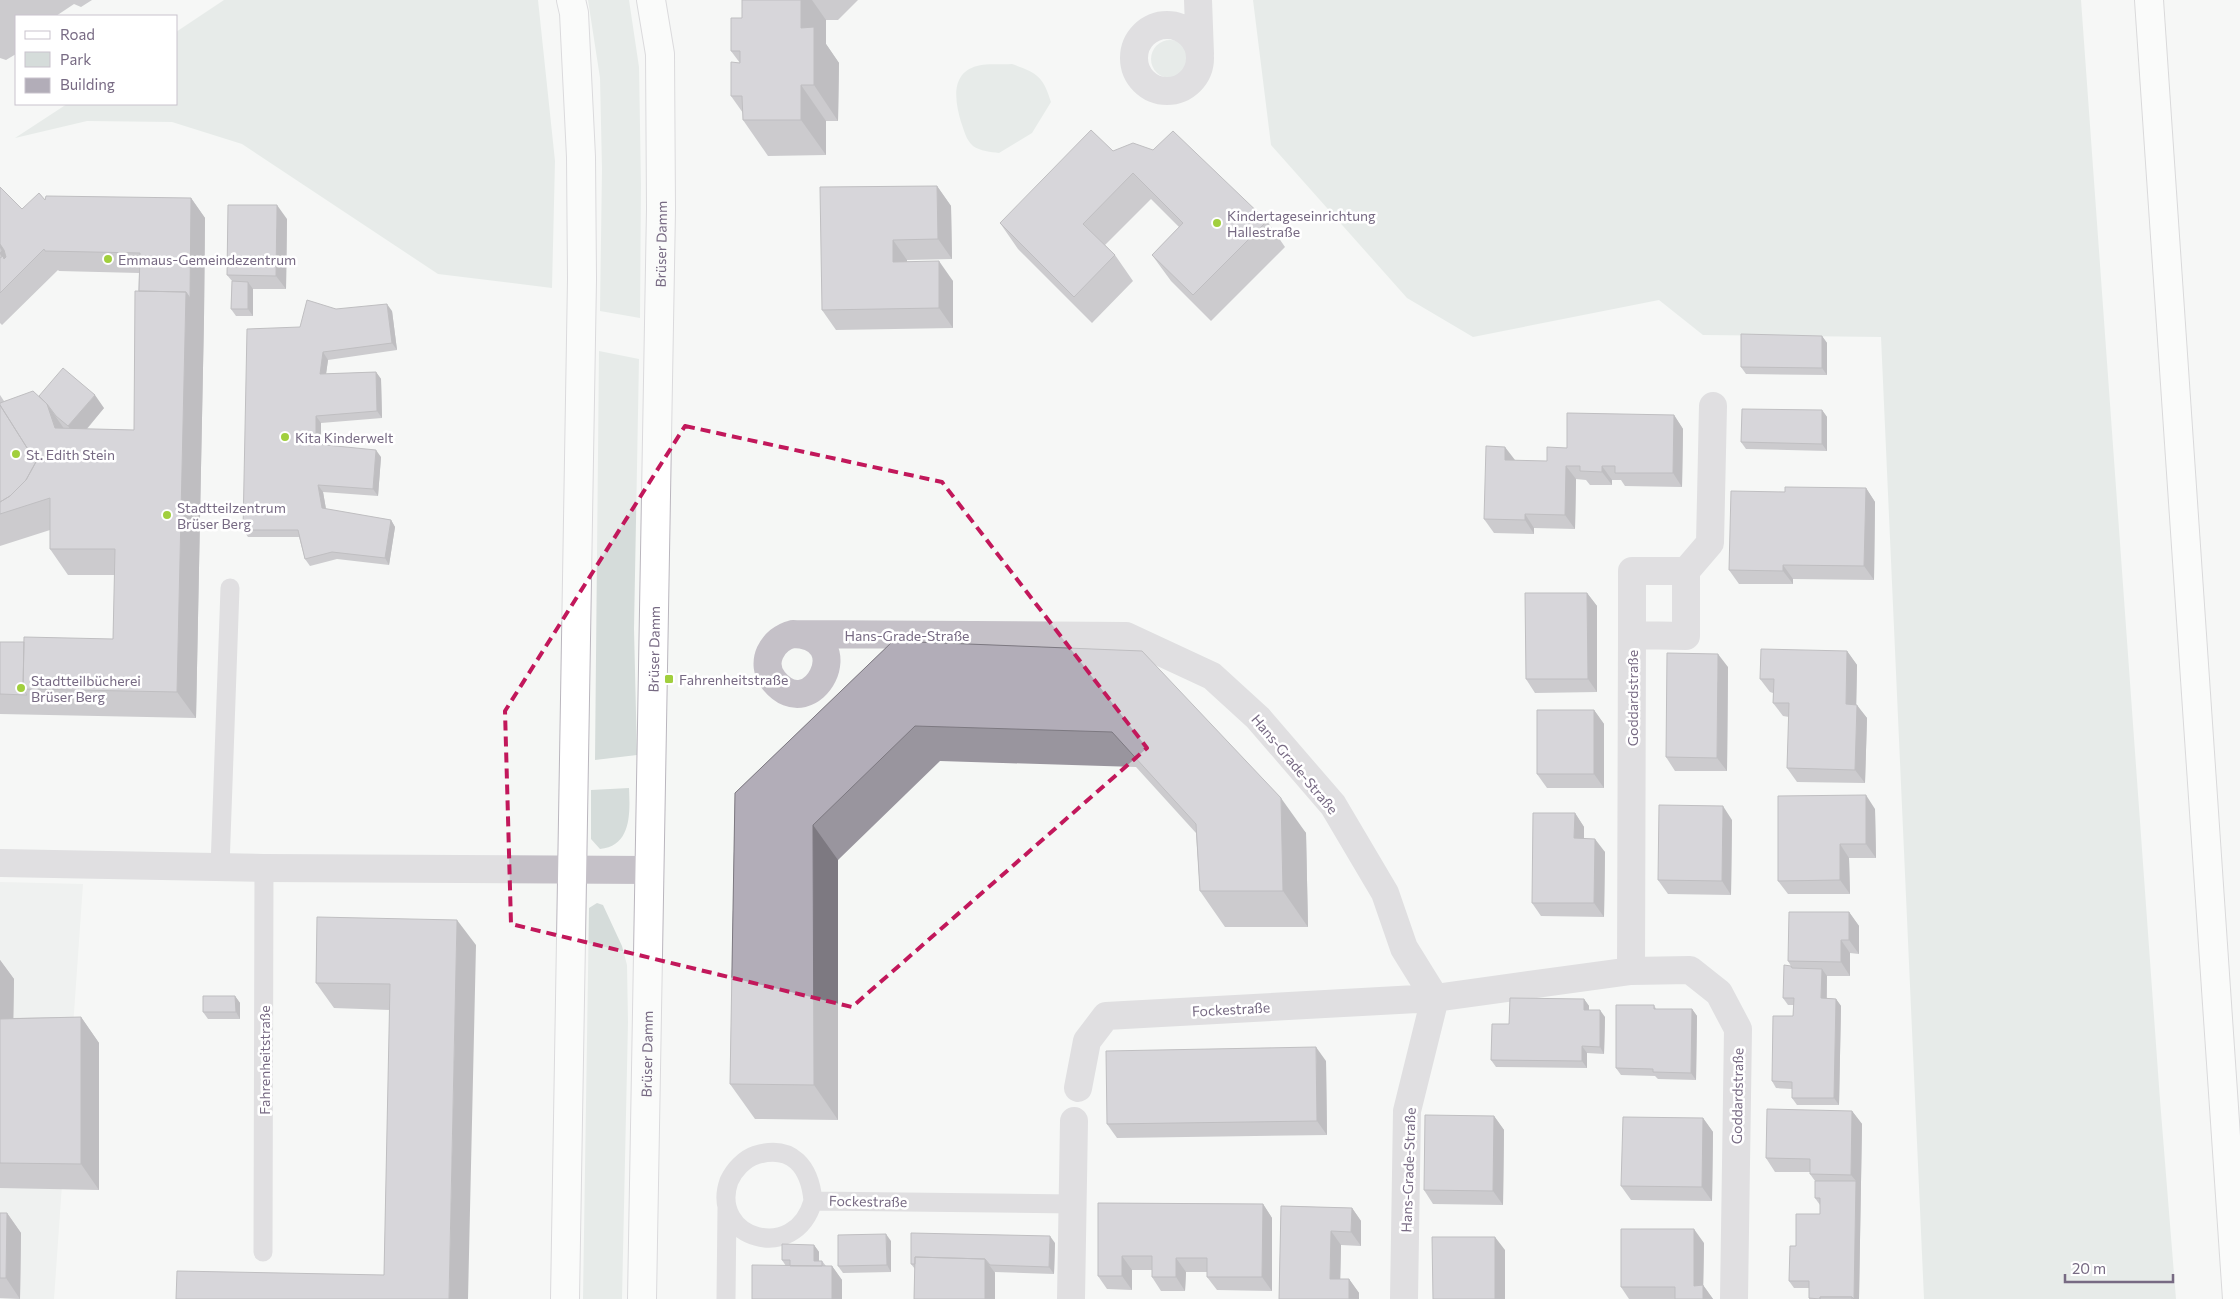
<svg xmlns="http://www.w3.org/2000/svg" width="2240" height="1299" viewBox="0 0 2240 1299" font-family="Commissioner,sans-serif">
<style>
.built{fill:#e7e8e8}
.green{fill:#d5dcda}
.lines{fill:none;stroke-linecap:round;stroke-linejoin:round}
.secondary-casing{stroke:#bab6be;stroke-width:30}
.highway-casing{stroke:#b8b4ba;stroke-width:30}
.lane{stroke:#c5c1c8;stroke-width:19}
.street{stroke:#c5c1c8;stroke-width:28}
.secondary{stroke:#fff;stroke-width:28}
.highway{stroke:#fff;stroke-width:28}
.wall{fill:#99959e}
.shaded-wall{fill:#7d7981}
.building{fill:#b2adb8;stroke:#7d7981}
.marked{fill:none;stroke:#c2185b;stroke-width:4;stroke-dasharray:10 6;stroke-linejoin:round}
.poi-dot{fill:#a1cf3d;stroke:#fff;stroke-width:2}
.labels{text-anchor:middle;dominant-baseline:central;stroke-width:5;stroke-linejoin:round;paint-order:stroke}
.poi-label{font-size:14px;fill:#776a83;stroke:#fff;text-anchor:start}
.street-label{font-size:14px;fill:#776a83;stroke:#fff}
</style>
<rect width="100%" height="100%" fill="#f5f7f5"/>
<!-- built -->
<path class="built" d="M0,882L83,884L54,1299H0Z"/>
<!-- green -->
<path class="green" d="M224,0H538L555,161L552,288L438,274L242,144L172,122L87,121L15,138L67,104H176V32Z
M588,0H629L639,67L641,185L640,318L600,311L602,169L600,78Z
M1253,0H2081L2160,1100L2176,1299H1924L1881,337L1703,335L1659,300L1473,337L1407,298L1271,145Z
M1151 59a19 19 0 1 1 38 0a19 19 0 1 1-38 0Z
M1012,64C1037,73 1043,76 1051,102L1032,133L999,153C991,152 980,151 973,146C966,140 964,130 961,122C955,102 950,73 977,66C988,63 1001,65 1012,64Z
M599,351L639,359L634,629L637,755L595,760Z
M629,788C630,812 632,846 600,849L591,839V790Z
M597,903L603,905L622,946L627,965L628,1022L622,1299H583L589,908Z"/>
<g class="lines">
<!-- secondary casing -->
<g class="secondary-casing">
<g id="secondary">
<path d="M565,1299L582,279L581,157L574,13L571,0"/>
<path id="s1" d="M642,1299L661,209L660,54L651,0"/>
</g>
</g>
<!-- highway casing -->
<g class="highway-casing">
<path id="highway" d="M2149,0L2237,1299"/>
</g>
<!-- lane -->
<path class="lane" d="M220,867L230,588
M813,1201C795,1265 709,1238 729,1181C734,1170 744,1159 756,1155C792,1144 810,1167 813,1201L1073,1204
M263,1252L264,868
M726,1299L727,1208"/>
<!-- street -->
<path class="street" d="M1198,0L1200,54
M1134 58a33 33 0 1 1 66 0a33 33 0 1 1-66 0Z
M1686,571L1710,543L1713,406
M793,634C860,636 812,727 774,681C759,663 772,639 793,634L1126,636L1212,676L1258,718L1333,805L1385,893L1404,948L1435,998L1407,1111L1404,1299
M0,863L264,868L649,870
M1631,971L1632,635L1686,636V571H1632V635
M1078,1088L1087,1041L1106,1016L1435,998L1631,971L1690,970L1719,993L1738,1029L1734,1299
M1071,1299L1074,1121"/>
<!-- secondary -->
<use href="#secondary" class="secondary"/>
<!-- highway -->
<use href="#highway" class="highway"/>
</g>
<!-- wall -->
<path class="wall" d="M0,0H92L81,7L74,4L56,16H16V35H15L16,37V54L6,60L0,58Z
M742,0H858L838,20H826V44L839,63L838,121H826V155L768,156L743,120V113L731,96L740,63L731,51L742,18Z
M1113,151L1267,221L1285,247L1211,321L1171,281L1152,255L1179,227L1151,199L1105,245L1115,255L1133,281L1092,323L1018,249L1000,223Z
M937,186L951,206L952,259L907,260V262L953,281V328L836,330L822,310Z
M0,187L22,209L45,200L191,198L205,218L204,318L196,718L0,714V642H24L113,639L115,575H68L50,549V530L0,546V395L4,401L39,396L104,408L87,429L134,430L139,273L59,271L58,270L2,325L0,323Z
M287,219L286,289H253V316H236L231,309L232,281L227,275Z
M336,309L392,311L397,350L328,360L326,374L376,372L381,379L382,418L321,423V444L381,457L378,496L323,492L326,509L391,520L395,527L389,565L337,559L310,566L305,559L299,537H248L243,530L300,327Z
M1822,336L1827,343V375L1746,374L1741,367Z
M1822,410L1827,417V451L1746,449L1741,442Z
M1674,415L1683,429L1682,487L1625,486L1621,480H1612V485H1590L1586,480L1576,479L1575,529L1534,528V534L1494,533L1484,519L1515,461H1547L1567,448Z
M1866,488L1875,502L1874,580L1793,579V584H1739L1729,570L1785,492Z
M1587,593L1597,606V692L1535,693L1526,679Z
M893,641L1142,651L1306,833L1308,927H1225L1200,891L1196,833L1136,767L940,761L838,860V1120L755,1119L730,1084L735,793Z
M1847,651L1857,665L1856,705L1867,718L1865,783L1797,782L1787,768L1789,717L1783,716L1773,703V693L1770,692L1760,679Z
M1728,667L1727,771H1675L1666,757Z
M1594,710L1604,724V788H1547L1537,774Z
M1875,809L1876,858H1849L1850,894H1788L1778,881Z
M1575,813L1584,827V838L1605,852L1604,917L1541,916L1532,903Z
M1732,820L1731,895L1668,894L1658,880Z
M1849,912L1859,926V954L1850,953V976H1827V998L1836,999L1841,1006L1839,1105H1797L1792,1098V1089L1776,1088L1772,1081L1793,1016L1794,1005H1788L1783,998L1791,966L1788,961Z
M476,945L384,1275L390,1010L334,1008L316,983Z
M0,960L14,979L13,1018L81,1017L99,1043V1190L0,1188Z
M235,996L240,1003V1019H208L203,1012Z
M1584,999L1589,1006V1010L1605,1017L1604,1054L1587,1053V1068L1496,1067L1491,1060L1509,1024Z
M1654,1005L1656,1009H1692L1697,1016L1696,1080L1658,1079L1655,1076L1621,1075L1616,1068Z
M1326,1061L1327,1135L1117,1138L1107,1124Z
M1852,1111L1862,1124L1859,1299H1809V1288H1794L1789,1281L1796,1246L1820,1214V1205L1815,1198V1181L1810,1174V1172H1775L1766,1158Z
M1494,1116L1504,1130L1503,1205L1433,1204L1424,1190Z
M1703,1118L1713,1132L1712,1201L1631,1200L1621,1186Z
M1098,1203L1263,1204L1272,1218V1291L1217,1290L1207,1277V1272H1186L1185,1291H1161L1152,1277V1270H1132V1290L1107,1289L1098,1276Z
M1281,1206L1352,1208L1361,1221V1246L1341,1245L1340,1279H1349L1359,1293L1279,1299Z
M0,1213H7L21,1233L20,1299L0,1298Z
M891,1241V1272L843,1273L838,1266Z
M1055,1243L1054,1274L995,1272V1299H914L915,1269L911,1264Z
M1704,1243L1703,1285L1713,1299H1629L1621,1287Z
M814,1245L819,1252V1261H822L826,1266H832L842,1280V1299H752L786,1266L782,1260Z"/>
<!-- shaded-wall -->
<path class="shaded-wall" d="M801,0H812L826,20V44L839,63L838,121L814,85L801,28Z
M801,85L826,121V155L801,120Z
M937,186L951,206L952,259L938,239Z
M191,198L205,218L204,318L196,718L177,692L186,292Z
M277,205L287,219L286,289L276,276Z
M893,240L907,260V282L893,262Z
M0,242L9,255L16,277L0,254Z
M939,261L953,281V328L939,308Z
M248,282L253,289V316L248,309Z
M387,304L392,311L397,350L392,343Z
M1822,336L1827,343V375L1822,368Z
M323,352L328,360L325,381L320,374Z
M376,372L381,379L382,418L377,411Z
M95,395L104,408L77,440L68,426Z
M47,404L65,430L55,428Z
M1822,410L1827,417V451L1822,444Z
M1674,415L1683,429L1682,487L1673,473Z
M316,416L321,423V451L316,444Z
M1505,447L1515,460H1505Z
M376,450L381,457L378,496L373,489Z
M37,453L53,485L34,459Z
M1566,466L1576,479L1575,529L1565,515Z
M1602,466L1612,480V485L1602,472Z
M318,485L323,492L327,515L322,508Z
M1866,488L1875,502L1874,580L1864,566Z
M1525,514L1534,528V534L1525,520Z
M391,520L395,527L389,565L385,558Z
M1783,565L1793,579V584L1783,571Z
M1587,593L1597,606V692L1588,679Z
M1847,651L1857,665L1856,718L1846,704Z
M1718,654L1728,667L1727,771L1717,758Z
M1857,705L1867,718L1865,783L1855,770Z
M1594,710L1604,724V788L1594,774Z
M1866,795L1875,809L1876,858L1866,844Z
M1281,798L1306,833L1308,927L1283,891Z
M1723,806L1732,820L1731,895L1722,881Z
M1575,813L1584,827V852L1574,838Z
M813,825L838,860V1120L814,1085Z
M1595,839L1605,852L1604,917L1594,903Z
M1840,844L1849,858L1850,894L1840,880Z
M1849,912L1859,926V954L1849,940Z
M457,920L476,945L468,1299H449Z
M1841,940L1850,953V976L1841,962Z
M0,960L14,979L13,1045L0,1026Z
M1822,969L1827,976L1826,1005L1821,998Z
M235,996L240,1003V1019L236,1012Z
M1584,999L1589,1006V1017L1584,1010Z
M1836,999L1841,1006L1839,1105L1834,1098Z
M1692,1009L1697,1016L1696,1080L1691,1073Z
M1600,1010L1605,1017L1604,1054L1600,1047Z
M81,1017L99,1043V1190L81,1164Z
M1582,1046L1587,1053V1068L1582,1061Z
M1316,1047L1326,1061L1327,1135L1317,1121Z
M1852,1111L1862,1124L1859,1299H1854L1856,1181L1851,1175Z
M1494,1116L1504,1130L1503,1205L1493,1191Z
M1703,1118L1713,1132L1712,1201L1702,1187Z
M1263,1204L1272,1218V1291L1262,1277Z
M1352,1208L1361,1221V1246L1351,1232Z
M7,1213L21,1233L20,1299L6,1278Z
M1694,1229L1704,1243L1703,1299L1694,1286Z
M1331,1231L1341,1245L1340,1293L1330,1279Z
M886,1234L891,1241V1272L887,1265Z
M1050,1236L1055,1243L1054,1274L1049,1267Z
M1495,1237L1505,1250V1299H1495Z
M814,1245L819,1252V1268L814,1261Z
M1122,1256L1132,1270V1290L1122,1276Z
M1176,1258L1186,1272L1185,1291L1176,1277Z
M985,1259L995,1273V1299H985Z
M832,1266L842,1280V1299H832Z
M1349,1279L1359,1293V1299H1349Z
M1703,1285L1713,1299H1703Z"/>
<!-- building -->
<path class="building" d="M742,0H801V28L814,27V85H801V120H743L742,96H731V62L740,63V51H731V18H742Z
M1091,130L1113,151L1133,143L1153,150L1173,131L1267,221L1193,295L1152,255L1183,223L1133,173L1083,224L1115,255L1074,297L1000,223Z
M937,186L938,239L893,240V262L939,261V308L822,310L820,187Z
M0,187L22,209L39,193L45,200L46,196L191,198L190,298L186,292L139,291L140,253L45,251L44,249L0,293V258L3,256L4,259L6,257L4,250L0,244Z
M228,205H277L276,276L227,275Z
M0,246L2,251L0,253Z
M232,281L248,282V309H231Z
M135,291L186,292L177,692L23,689L24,637L113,639L115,549H50V498L0,514V502L10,496L26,480L39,456L37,453L34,459L0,405V403L33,391L47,404L55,428L134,430Z
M307,300L336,309L387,304L392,343L323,352L320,374L376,372L377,411L316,416V444L376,450L373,489L318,485L322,508L391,520L385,558L332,552L305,559L298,530H243L247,329L300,327Z
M1741,334L1822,336V368L1741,367Z
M63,368L95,395L68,426L56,416L47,404L39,396Z
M0,405L36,462L26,480L10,496L0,502Z
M1742,409L1822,410V444L1741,442Z
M1567,413L1674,415L1673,473H1615V466H1602V472L1580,471V466H1566L1565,515L1525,514V520L1484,519L1486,446L1505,447V460L1547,461V447L1567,448Z
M1785,487L1866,488L1864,566L1783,565V571L1729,570L1731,491L1785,492Z
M1525,593H1587L1588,679H1526Z
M893,641L1142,651L1281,798L1283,891H1200L1196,824L1112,732L915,726L813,825L814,1085L730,1084L735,793Z
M0,642H24L23,689L27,695L0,694Z
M1761,649L1847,651L1846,704L1857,705L1855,770L1787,768L1789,703H1773L1774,679H1760Z
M1667,653L1718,654L1717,758L1666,757Z
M1537,710H1594V774H1537Z
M1866,795V844H1840V880L1778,881V796Z
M1659,805L1723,806L1722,881L1658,880Z
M1533,813H1575L1574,838L1595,839L1594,903H1532Z
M1789,912H1849V940H1841V962L1788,961Z
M317,917L457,920L449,1299H176L177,1271L384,1275L390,984L316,983Z
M1784,965L1791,966L1792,968L1822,969L1821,998L1836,999L1834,1098H1792V1082L1772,1081L1773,1016H1793L1794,998H1783Z
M203,996H235L236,1012H203Z
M1510,998L1584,999V1010H1600V1047L1582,1046V1061L1491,1060L1492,1024H1509Z
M1616,1005H1654V1009H1692L1691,1073L1653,1072V1069L1616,1068Z
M81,1017V1164L0,1163V1019Z
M1316,1047L1317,1121L1107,1124L1106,1051Z
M1767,1109L1852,1111L1851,1175L1810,1174V1159L1766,1158Z
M1425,1115L1494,1116L1493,1191L1424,1190Z
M1623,1117L1703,1118L1702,1187L1621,1186Z
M1815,1181H1856L1854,1299L1852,1297H1820V1299L1809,1298V1281H1789L1790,1246H1796V1214H1820V1198H1815Z
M1098,1203L1263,1204L1262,1277H1207V1258H1176V1277H1152V1256H1122V1276H1098Z
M1281,1206L1352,1208L1351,1232L1331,1231L1330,1279H1349V1299H1279Z
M0,1213H7L6,1278H0Z
M1621,1229H1694V1286L1703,1285V1299H1675V1287H1621Z
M911,1233L1050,1236L1049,1267L990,1265L985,1259L915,1257V1264H911Z
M886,1234L887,1265L838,1266V1235Z
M1432,1237H1495V1299H1433Z
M782,1244L814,1245V1261H822V1266H790V1260H782Z
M915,1257L985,1259V1299H914Z
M752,1265L832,1266V1299H752Z
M1820,1297H1852V1299H1820Z"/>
<!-- marked area -->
<path d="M0 0H2240V1299H0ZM685,426L942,482L1147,748L852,1007L511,924L505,711Z" fill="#f5f7f5" fill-opacity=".55" fill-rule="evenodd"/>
<path class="marked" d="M685,426L942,482L1147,748L852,1007L511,924L505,711Z"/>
<!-- markers -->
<g class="poi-dot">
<circle cx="1217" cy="223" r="5"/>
<circle cx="108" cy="259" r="5"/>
<circle cx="285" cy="437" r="5"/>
<circle cx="16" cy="454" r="5"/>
<circle cx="167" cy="515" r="5"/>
<rect x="664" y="674" width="10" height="10" rx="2.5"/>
<circle cx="21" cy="688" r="5"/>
</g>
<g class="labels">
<!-- poi labels -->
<g class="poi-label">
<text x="1227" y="215">Kindertageseinrichtung<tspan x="1227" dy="16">Hallestraße</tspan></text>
<text x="118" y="259">Emmaus-Gemeindezentrum</text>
<text x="295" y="437">Kita Kinderwelt</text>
<text x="26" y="454">St. Edith Stein</text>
<text x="177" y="507">Stadtteilzentrum<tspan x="177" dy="16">Brüser Berg</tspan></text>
<text x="679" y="679">Fahrenheitstraße</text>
<text x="31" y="680">Stadtteilbücherei<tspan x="31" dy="16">Brüser Berg</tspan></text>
</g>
<!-- street labels -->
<g class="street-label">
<text stroke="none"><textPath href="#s1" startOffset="1055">Brüser Damm</textPath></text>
<text x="907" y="635">Hans-Grade-Straße</text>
<text stroke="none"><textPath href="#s1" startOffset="650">Brüser Damm</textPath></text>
<text transform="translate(1632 698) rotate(-90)">Goddardstraße</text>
<text transform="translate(1295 764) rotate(50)">Hans-Grade-Straße</text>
<text transform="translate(1231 1009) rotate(-3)">Fockestraße</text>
<text stroke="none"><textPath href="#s1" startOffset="245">Brüser Damm</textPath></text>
<text transform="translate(264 1060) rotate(-90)">Fahrenheitstraße</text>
<text transform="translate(1737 1096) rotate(-89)">Goddardstraße</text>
<text transform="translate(1408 1170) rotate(-88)">Hans-Grade-Straße</text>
<text transform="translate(868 1201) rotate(1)">Fockestraße</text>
</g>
</g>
<!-- legend -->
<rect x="15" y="15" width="162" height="90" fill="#ffffff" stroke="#c9c3cd"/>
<rect x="25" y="31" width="25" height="8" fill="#ffffff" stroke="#c9c3cd"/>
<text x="60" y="40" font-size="15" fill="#776a83">Road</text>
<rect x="25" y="52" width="25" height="15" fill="#d5dcda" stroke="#c9c3cd"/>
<text x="60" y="65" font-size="15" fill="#776a83">Park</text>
<rect x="25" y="78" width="25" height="15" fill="#b2adb8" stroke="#c9c3cd"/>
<text x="60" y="90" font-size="15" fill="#776a83">Building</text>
<!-- scale -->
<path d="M2065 1274v8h108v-8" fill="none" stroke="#776a83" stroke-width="2.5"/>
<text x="2072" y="1274" font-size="15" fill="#776a83" stroke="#ffffff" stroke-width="4" paint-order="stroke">20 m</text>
</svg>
